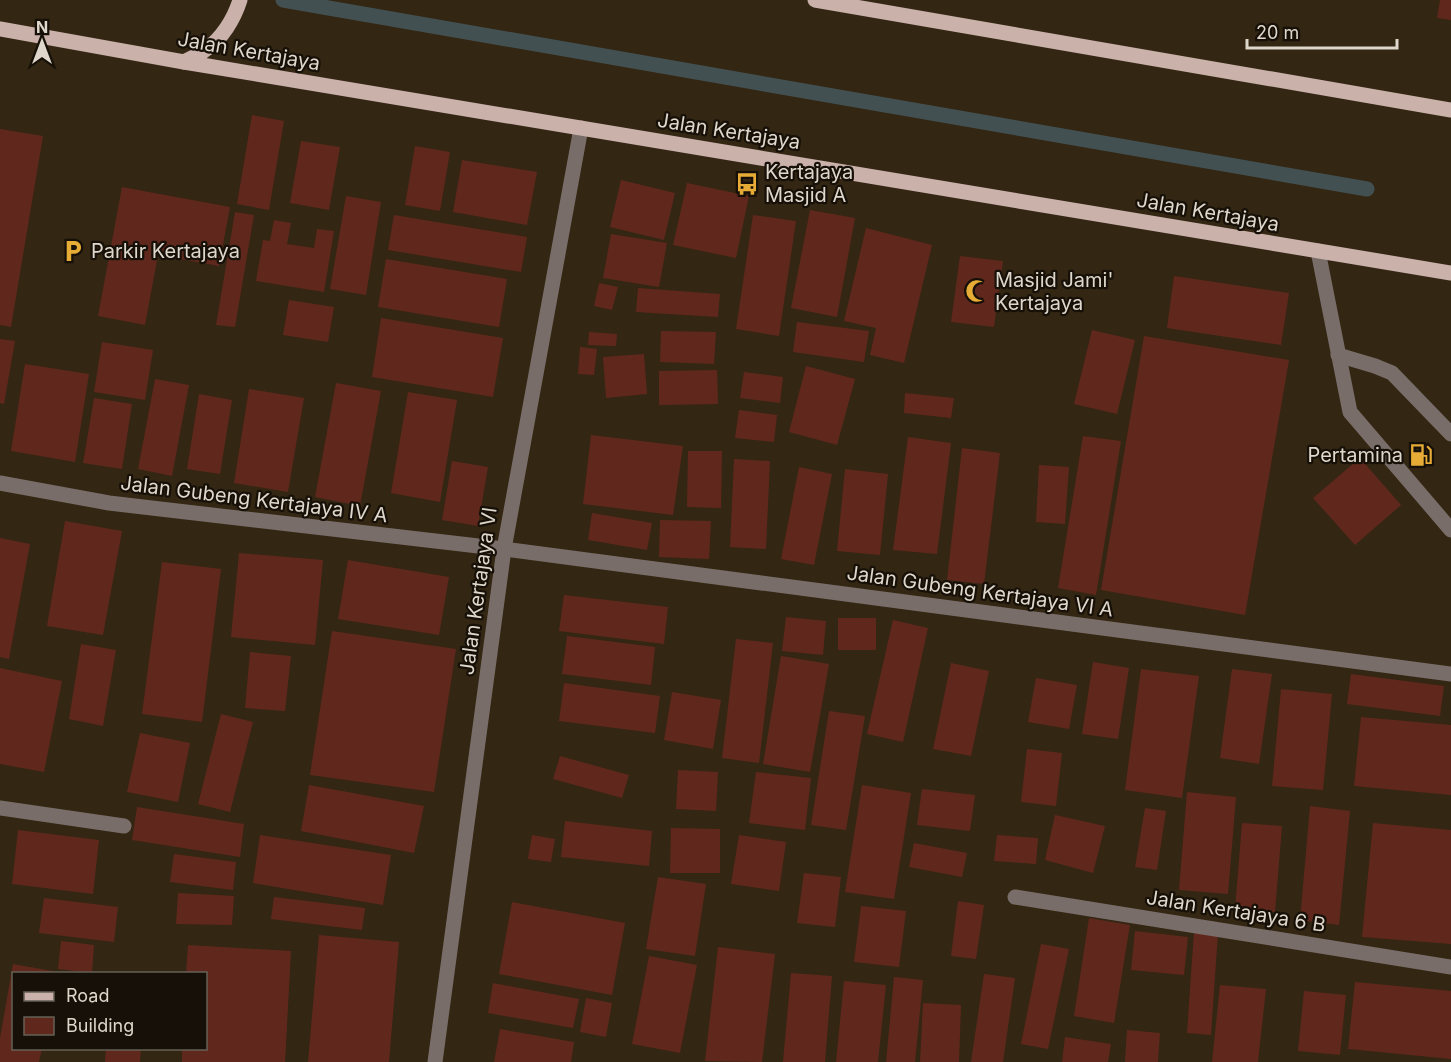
<svg xmlns="http://www.w3.org/2000/svg" width="1451" height="1062" viewBox="0 0 1451 1062" font-family="Inter,sans-serif">
<rect width="100%" height="100%" fill="#332613"/>
<g fill="none" stroke-linecap="round" stroke-linejoin="round">
<!-- stream -->
<polyline stroke="#435052" stroke-width="15" points="283,0 1367,189"/>
</g>
<!-- building -->
<g fill="#60281c">
<polygon points="1440,0 1451,0 1451,20 1437,18"/>
<polygon points="252,115 284,121 269,210 237,204"/>
<polygon points="0,129 43,136 11,327 0,325"/>
<polygon points="301,141 340,147 329,210 290,203"/>
<polygon points="415,146 450,152 440,211 405,205"/>
<polygon points="462,160 537,172 527,225 453,212"/>
<polygon points="621,180 675,193 664,240 610,227"/>
<polygon points="687,183 749,196 736,258 673,245"/>
<polygon points="122,187 230,207 219,266 158,255 145,325 98,316"/>
<polygon points="346,196 381,202 366,295 330,289"/>
<polygon points="810,210 855,218 837,317 791,308"/>
<polygon points="235,212 254,215 235,327 216,325"/>
<polygon points="394,215 527,237 521,272 388,250"/>
<polygon points="753,215 796,221 779,336 736,329"/>
<polygon points="274,220 291,223 287,244 314,248 317,229 334,231 324,292 256,281 263,240 270,241"/>
<polygon points="866,228 932,245 904,363 870,355 876,328 844,321"/>
<polygon points="611,234 667,243 659,287 603,278"/>
<polygon points="960,256 1003,261 994,327 951,322"/>
<polygon points="386,259 507,279 499,327 378,307"/>
<polygon points="1174,276 1289,293 1281,345 1167,328"/>
<polygon points="599,283 618,287 612,310 594,306"/>
<polygon points="638,288 720,294 718,317 636,312"/>
<polygon points="289,300 334,307 328,342 283,335"/>
<polygon points="381,318 503,338 493,397 372,377"/>
<polygon points="797,322 869,331 864,362 793,352"/>
<polygon points="1092,330 1135,340 1117,414 1074,404"/>
<polygon points="661,331 716,332 714,364 660,362"/>
<polygon points="589,332 617,334 616,346 588,345"/>
<polygon points="1144,336 1289,360 1245,615 1101,590"/>
<polygon points="0,339 15,341 4,404 0,403"/>
<polygon points="102,342 153,350 145,400 94,392"/>
<polygon points="580,347 597,349 594,375 578,374"/>
<polygon points="644,354 647,394 606,398 603,357"/>
<polygon points="25,364 89,374 75,462 11,451"/>
<polygon points="806,366 855,379 837,445 789,432"/>
<polygon points="717,370 718,404 659,405 659,371"/>
<polygon points="744,372 783,377 780,403 740,398"/>
<polygon points="155,379 189,385 172,476 138,469"/>
<polygon points="336,383 381,391 360,506 315,497"/>
<polygon points="249,389 304,398 288,492 234,483"/>
<polygon points="408,392 457,400 440,502 391,493"/>
<polygon points="905,393 954,398 951,418 904,413"/>
<polygon points="199,394 232,400 220,474 187,469"/>
<polygon points="94,398 132,404 122,469 83,463"/>
<polygon points="739,410 777,415 774,442 735,438"/>
<polygon points="591,435 683,446 673,515 583,504"/>
<polygon points="1083,436 1121,441 1096,595 1058,588"/>
<polygon points="908,437 951,443 937,554 893,550"/>
<polygon points="962,448 1000,453 984,584 947,580"/>
<polygon points="688,451 722,451 721,508 687,507"/>
<polygon points="1360,458 1401,505 1355,545 1313,498"/>
<polygon points="734,459 770,461 766,549 730,547"/>
<polygon points="452,461 488,467 478,526 442,520"/>
<polygon points="1039,465 1069,467 1065,524 1036,522"/>
<polygon points="799,467 832,474 814,565 781,559"/>
<polygon points="845,469 888,474 880,555 837,551"/>
<polygon points="592,513 652,523 647,550 588,540"/>
<polygon points="660,520 711,521 709,559 659,557"/>
<polygon points="65,521 122,531 103,635 47,626"/>
<polygon points="0,538 30,544 9,659 0,657"/>
<polygon points="239,553 323,560 315,645 231,637"/>
<polygon points="348,560 449,577 439,635 338,619"/>
<polygon points="162,562 221,569 202,722 142,714"/>
<polygon points="564,595 668,607 664,644 559,631"/>
<polygon points="786,617 826,621 823,655 782,651"/>
<rect x="838" y="618" width="38" height="32"/>
<polygon points="893,620 928,628 903,742 867,734"/>
<polygon points="332,631 456,649 434,792 310,775"/>
<polygon points="567,636 655,647 651,685 562,674"/>
<polygon points="736,639 773,643 759,763 722,758"/>
<polygon points="81,644 116,650 103,726 69,719"/>
<polygon points="250,652 291,656 285,711 245,708"/>
<polygon points="781,656 829,664 810,772 763,764"/>
<polygon points="1093,662 1129,668 1118,739 1082,734"/>
<polygon points="951,663 989,671 971,756 933,749"/>
<polygon points="0,668 62,681 44,772 0,764"/>
<polygon points="1141,669 1199,676 1182,798 1125,790"/>
<polygon points="1232,669 1272,674 1259,764 1220,758"/>
<polygon points="1351,674 1444,686 1440,716 1347,704"/>
<polygon points="1036,678 1077,685 1069,729 1028,722"/>
<polygon points="564,683 660,696 655,733 559,721"/>
<polygon points="1281,689 1332,694 1323,790 1272,786"/>
<polygon points="672,692 721,700 713,749 664,740"/>
<polygon points="829,711 865,716 846,830 811,825"/>
<polygon points="221,714 253,722 230,812 198,804"/>
<polygon points="1361,717 1451,725 1451,795 1354,786"/>
<polygon points="140,733 190,743 178,802 127,792"/>
<polygon points="1027,749 1062,753 1056,806 1021,802"/>
<polygon points="560,756 629,775 622,798 553,779"/>
<polygon points="678,770 718,772 716,811 676,809"/>
<polygon points="756,772 811,778 805,830 749,823"/>
<polygon points="309,785 424,806 414,853 301,831"/>
<polygon points="862,785 911,793 894,899 845,892"/>
<polygon points="922,789 975,795 970,831 917,825"/>
<polygon points="1187,792 1236,797 1228,894 1179,890"/>
<polygon points="1310,806 1350,811 1339,925 1300,920"/>
<polygon points="137,807 244,824 240,857 132,840"/>
<polygon points="1145,808 1166,811 1157,870 1135,867"/>
<polygon points="1055,815 1105,826 1093,873 1045,860"/>
<polygon points="565,821 652,831 649,866 561,857"/>
<polygon points="1242,823 1282,826 1275,912 1235,909"/>
<polygon points="1373,823 1451,830 1451,944 1362,937"/>
<polygon points="671,828 720,829 720,873 670,873"/>
<polygon points="18,830 99,840 93,894 12,884"/>
<polygon points="260,835 391,855 383,905 253,883"/>
<polygon points="532,835 555,839 551,862 528,859"/>
<polygon points="739,835 786,842 779,891 731,884"/>
<polygon points="997,835 1038,838 1036,864 994,861"/>
<polygon points="914,843 967,853 962,877 909,867"/>
<polygon points="174,854 236,862 233,890 170,882"/>
<polygon points="804,873 841,877 835,927 797,923"/>
<polygon points="658,877 706,884 695,956 646,949"/>
<polygon points="178,893 234,896 232,925 176,924"/>
<polygon points="274,897 365,908 362,930 271,919"/>
<polygon points="44,898 118,907 114,942 39,933"/>
<polygon points="958,901 984,905 976,959 951,956"/>
<polygon points="512,902 625,923 612,995 499,974"/>
<polygon points="861,906 906,911 899,967 854,962"/>
<polygon points="1089,918 1130,925 1114,1023 1074,1016"/>
<polygon points="1135,931 1188,937 1184,975 1131,970"/>
<polygon points="1194,931 1218,933 1211,1035 1187,1033"/>
<polygon points="319,935 399,942 389,1062 308,1062"/>
<polygon points="61,941 94,945 92,973 58,969"/>
<polygon points="1041,944 1069,949 1048,1049 1021,1044"/>
<polygon points="188,945 291,951 285,1062 182,1062 182,1048 206,1048 206,974 186,974"/>
<polygon points="718,947 775,954 762,1062 705,1061"/>
<polygon points="649,956 697,965 680,1053 632,1044"/>
<polygon points="13,964 58,972 58,974 14,974 14,1048 42,1048 39,1062 0,1062 0,1038"/>
<polygon points="791,973 832,976 825,1062 783,1062"/>
<polygon points="984,974 1015,978 1003,1062 971,1062"/>
<polygon points="894,977 923,980 915,1062 886,1062"/>
<polygon points="844,981 886,985 878,1062 836,1062"/>
<polygon points="1355,982 1451,991 1451,1059 1348,1049"/>
<polygon points="493,983 579,999 573,1028 488,1013"/>
<polygon points="1220,985 1266,989 1258,1062 1212,1062"/>
<polygon points="1304,991 1346,995 1340,1055 1298,1051"/>
<polygon points="586,998 612,1003 606,1037 580,1032"/>
<polygon points="923,1003 961,1005 959,1062 920,1062"/>
<polygon points="500,1029 574,1042 571,1062 494,1062"/>
<polygon points="1127,1030 1160,1033 1158,1062 1125,1062"/>
<polygon points="1065,1037 1111,1044 1108,1062 1062,1062"/>
<polygon points="106,1048 141,1048 140,1062 105,1062"/>
</g>
<g fill="none" stroke-linecap="round" stroke-linejoin="round">
<!-- minor -->
<g stroke="#796d69" stroke-width="15">
<polyline points="1318,251 1350,412 1451,530"/>
<polyline points="1338,355 1375,366 1392,373 1451,434"/>
<polyline points="0,483 109,503 504,549 1451,674"/>
<polyline points="0,808 124,826"/>
<polyline points="1015,897 1451,967"/>
<polyline points="435,1062 504,549 581,128"/>
</g>
<!-- major -->
<g stroke="#cab1aa" stroke-width="15">
<polyline points="815,0 1451,110"/>
<polyline points="0,29 184,62 1451,273"/>
<path d="M184,62C191,58 199,55 205,50C222,39 234,19 240,0"/>
</g>
</g>
<!-- icons -->
<defs>
<g id="bus-bare" transform="scale(1.8)"><path d="M-5-6H5V4H4V6H2V4H-2V6H-4V4H-5ZM-3.5-4V0h7V-4ZM-3.5 1.2v1.5H-2V1.2ZM2 1.2v1.5H3.5V1.2Z" fill="#e7ac36" stroke="#161008" stroke-width="2.5" paint-order="stroke"/></g>
<g id="parking-bare" transform="scale(1.8)"><path d="M-3.5-5.5H1a3.5 3.5 0 0 1 0 7H-1V5.5H-3.5ZM-1-3.4V-.6H.8a1.4 1.4 0 0 0 0-2.8Z" fill="#e7ac36" stroke="#161008" stroke-width="2.5" paint-order="stroke"/></g>
<g id="mosque-bare" transform="scale(1.8)"><path d="M3.5-4.9A6 6 0 1 0 3.5 4.9A5 5 0 1 1 3.5-4.9Z" fill="#e7ac36" stroke="#161008" stroke-width="2.5" paint-order="stroke"/></g>
<g id="fuel-bare" transform="scale(1.8)"><path d="M-5.5-6h7V0h2V4h1.3V-2.5L3-4.5l.8-.8L6-3V5H2.5V1h-1V6h-7ZM-4.2-4.7v3.2H.2V-4.7Z" fill="#e7ac36" stroke="#161008" stroke-width="2.5" paint-order="stroke"/></g>
</defs>
<g fill-rule="evenodd">
<use href="#bus-bare" x="747" y="184"/>
<use href="#parking-bare" x="73" y="251"/>
<use href="#mosque-bare" x="977" y="291"/>
<use href="#fuel-bare" x="1421" y="455"/>
</g>
<g text-anchor="middle" dominant-baseline="central" stroke-width="4.5" stroke-linejoin="round" paint-order="stroke">
<!-- street labels -->
<g font-size="20" fill="#dfd7cb" stroke="#161008">
<text transform="translate(249 51) rotate(10)">Jalan Kertajaya</text>
<text transform="translate(729 131) rotate(9)">Jalan Kertajaya</text>
<text transform="translate(1208 212) rotate(10)">Jalan Kertajaya</text>
<text transform="translate(254 499) rotate(7)">Jalan Gubeng Kertajaya IV A</text>
<text transform="translate(478 591) rotate(-82)">Jalan Kertajaya VI</text>
<text transform="translate(980 591) rotate(8)">Jalan Gubeng Kertajaya VI A</text>
<text transform="translate(1236 911) rotate(9)">Jalan Kertajaya 6 B</text>
</g>
<!-- poi labels -->
<g font-size="20" fill="#dfd7cb" stroke="#161008" text-anchor="start">
<text x="765" y="172">Kertajaya<tspan x="765" dy="23">Masjid A</tspan></text>
<text x="91" y="251">Parkir Kertajaya</text>
<text x="995" y="280">Masjid Jami'<tspan x="995" dy="23">Kertajaya</tspan></text>
<text x="1403" y="455" text-anchor="end">Pertamina</text>
</g>
</g>
<!-- legend -->
<rect x="12" y="972" width="195" height="78" fill="#161008" stroke="#666056" stroke-width="1.5"/>
<rect x="24" y="992" width="30" height="9" fill="#cab1aa" stroke="#666056" stroke-width="1.5"/>
<text x="66" y="1002" font-size="18" fill="#dfd7cb">Road</text>
<rect x="24" y="1017" width="30" height="18" fill="#60281c" stroke="#666056" stroke-width="1.5"/>
<text x="66" y="1032" font-size="18" fill="#dfd7cb">Building</text>
<!-- north arrow -->
<g transform="translate(42 42)" stroke="#161008" stroke-width="4.5" paint-order="stroke">
<path d="M0-4.5L10 22L0 15L-10 22Z" fill="#dfd7cb"/>
<text y="-9" font-size="16" font-weight="bold" text-anchor="middle" fill="#dfd7cb">N</text>
</g>
<!-- scale -->
<path d="M1247 39v9h150v-9" fill="none" stroke="#dfd7cb" stroke-width="3"/>
<text x="1256" y="39" font-size="18" fill="#dfd7cb" stroke="#161008" stroke-width="4.5" paint-order="stroke">20 m</text>
</svg>
